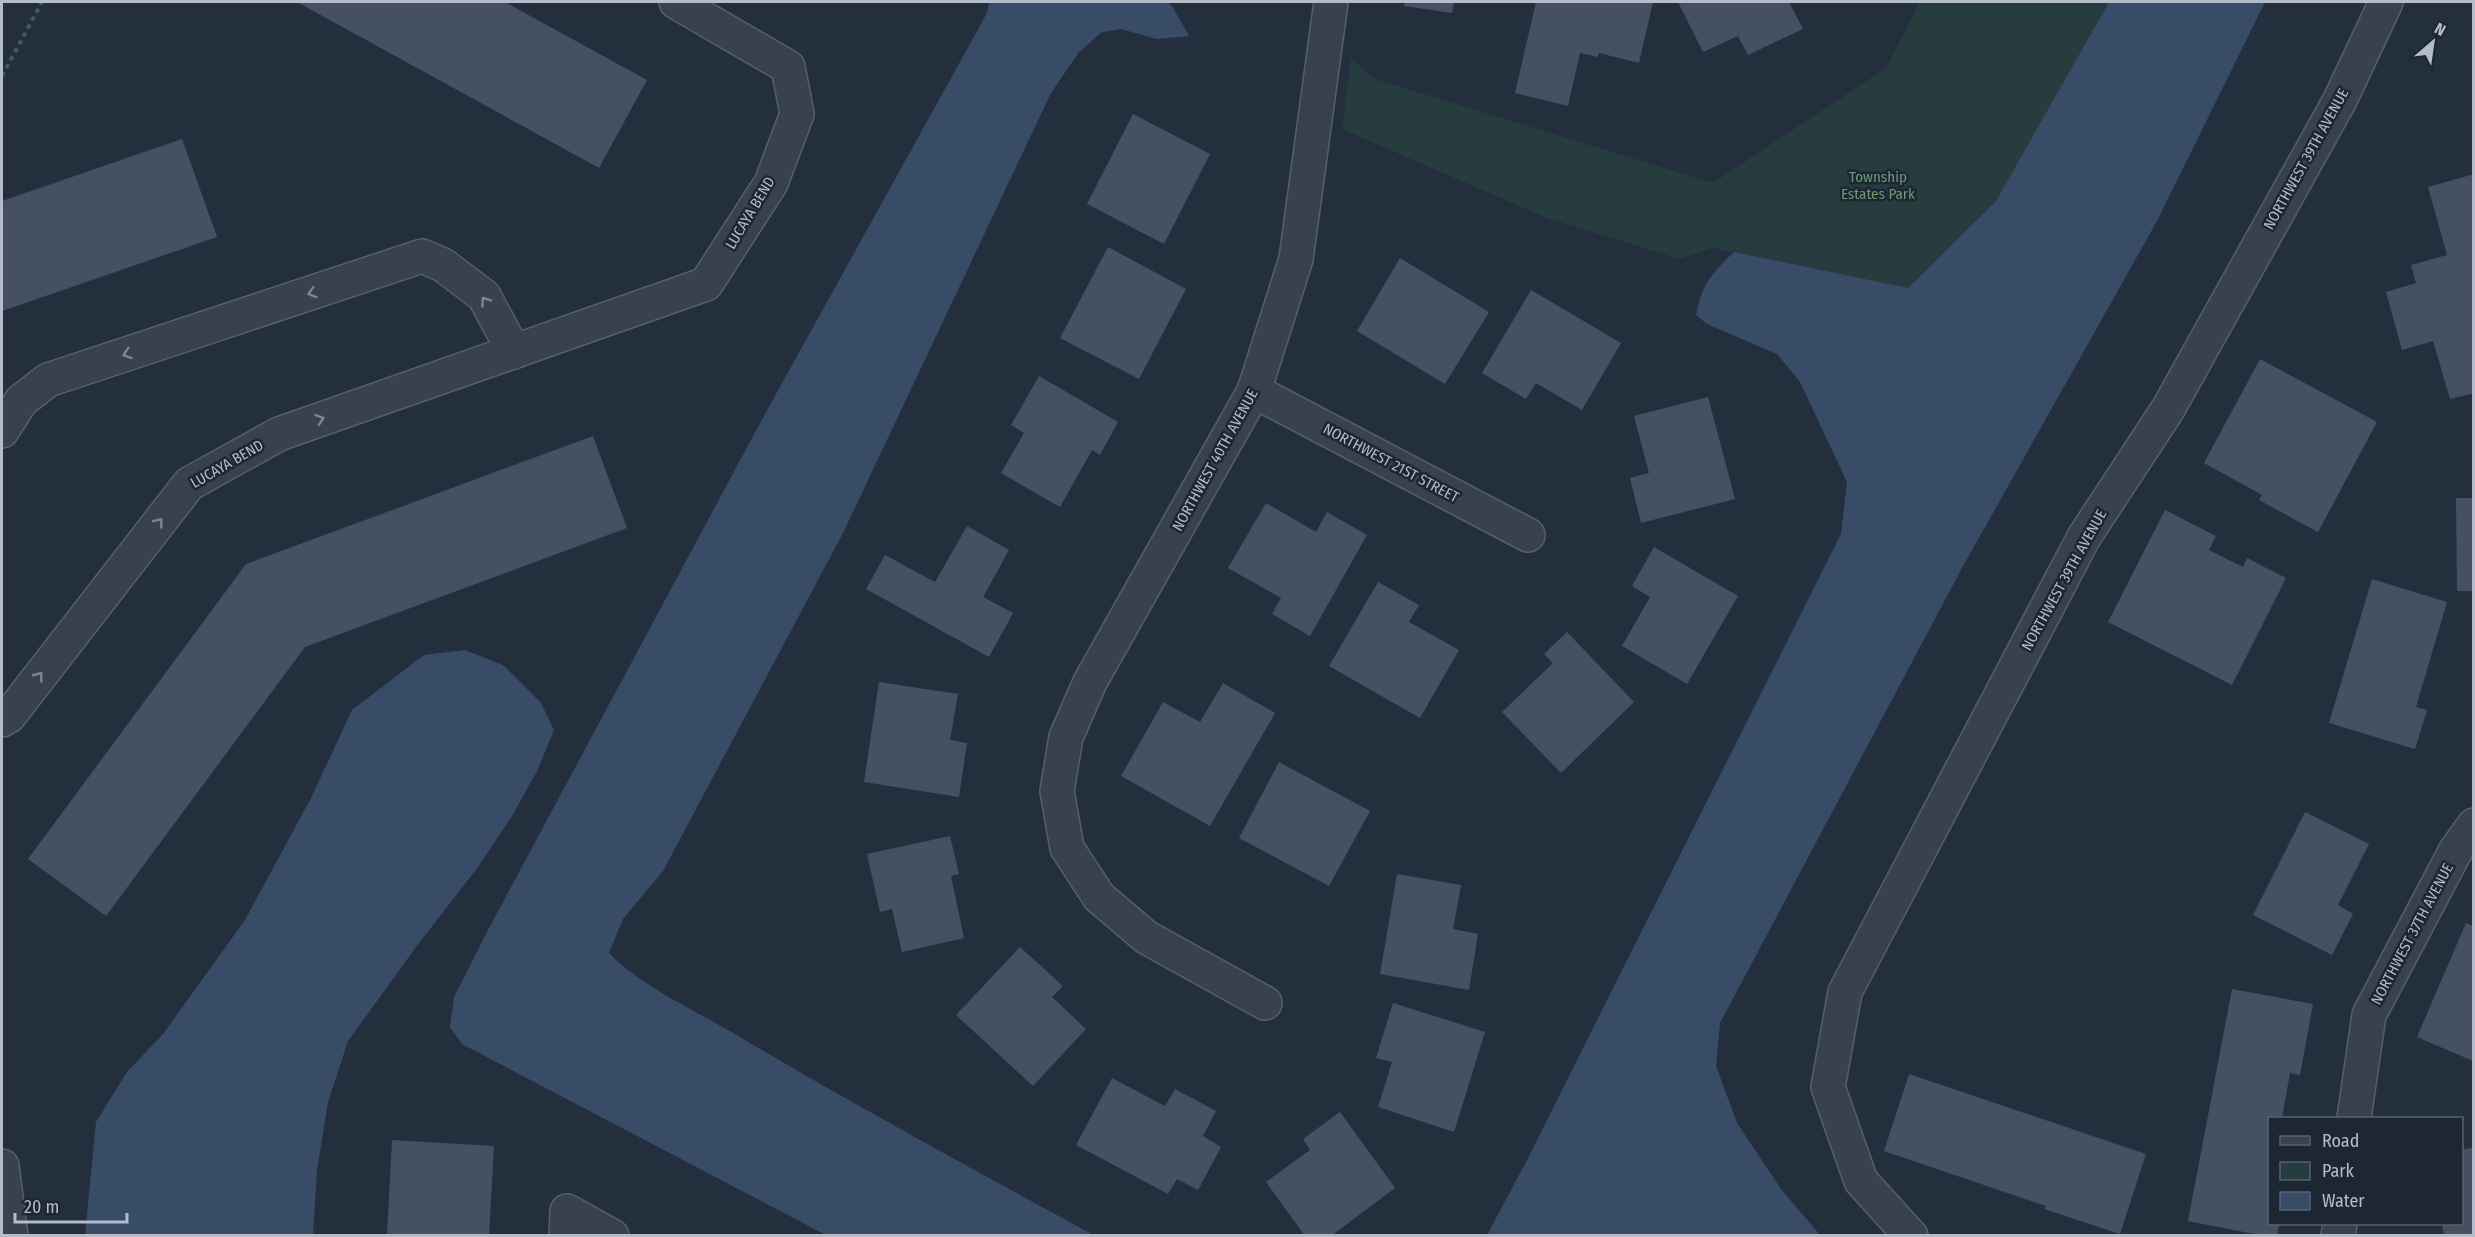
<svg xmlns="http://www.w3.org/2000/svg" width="2475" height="1237" viewBox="0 0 2475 1237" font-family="'Fira Sans Condensed',sans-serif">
<rect width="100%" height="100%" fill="#242f3e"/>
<!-- green -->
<polygon fill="#263c3f" points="1920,2 2109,2 1996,201 1908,288 1713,248 1680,259 1547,218 1342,129 1351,59 1375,79 1713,183 1886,68"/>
<!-- water -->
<g fill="#394c67">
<path d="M989,2H1167L1172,6L1189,36L1157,39L1121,29L1102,32L1079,52L1051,93L843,533L663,871L623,919L609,953C639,985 696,1011 735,1034C852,1104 973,1169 1093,1235H826L462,1044L450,1027L454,997L488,930L759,425L987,13Z"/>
<path d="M2109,2H2265L2157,221L1962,568L1720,1023L1716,1066L1737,1123L1781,1189L1820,1235H1487L1527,1160L1841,534L1847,482L1800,382L1777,354L1707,324L1696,315C1702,284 1712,273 1734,252L1908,288L1996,201Z"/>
<polygon points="465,650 503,665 541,703 554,730 537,771 512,816 478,867 416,947 348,1041 328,1102 317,1170 313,1235 85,1235 96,1122 127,1072 163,1034 245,920 311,798 352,710 424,655"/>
</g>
<!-- building -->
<g fill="#455162">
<polygon points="297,2 505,2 647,80 599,168"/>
<polygon points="1405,2 1454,2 1452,13 1404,6"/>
<polygon points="1536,2 1653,2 1639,63 1599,53 1598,57 1580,53 1568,106 1515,93"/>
<polygon points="1678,2 1789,2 1803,29 1748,55 1738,36 1703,52"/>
<polygon points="1133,114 1210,154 1164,244 1087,204"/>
<polygon points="182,139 217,237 2,311 2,201"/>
<polygon points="2474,174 2474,393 2450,399 2433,341 2402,350 2386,292 2416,283 2411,265 2447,255 2428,187"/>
<polygon points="1108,247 1186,289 1139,379 1060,338"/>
<polygon points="1400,258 1489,312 1445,384 1357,331"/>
<polygon points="1531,290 1621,343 1582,410 1536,383 1526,399 1482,373"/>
<polygon points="2260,359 2377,422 2318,532 2259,500 2262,495 2204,463"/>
<polygon points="1039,376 1118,422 1100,455 1092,450 1060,507 1001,473 1024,433 1011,425"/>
<polygon points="1708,397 1735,499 1641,523 1630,478 1649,473 1634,416"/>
<polygon points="593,436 627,528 305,647 106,916 28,859 246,564"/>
<polygon points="2456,498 2474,498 2474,591 2457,591"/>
<polygon points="1266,503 1316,532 1327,512 1367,535 1310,636 1272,614 1281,598 1228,568"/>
<polygon points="2165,510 2216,536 2209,550 2243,567 2247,558 2286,578 2232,685 2108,622"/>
<polygon points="967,526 1009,550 983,597 1013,613 989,657 866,589 885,555 935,582"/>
<polygon points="1654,547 1738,596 1687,684 1622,646 1650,597 1632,586"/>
<polygon points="2372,579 2447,602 2416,707 2427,710 2415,749 2329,723"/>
<polygon points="1378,582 1419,605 1409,622 1459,650 1420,718 1329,666"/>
<polygon points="1567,632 1634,702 1561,773 1502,712 1553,663 1544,654"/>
<polygon points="879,682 958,694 950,740 967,743 959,797 864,782"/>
<polygon points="1223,683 1275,713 1210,826 1121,776 1163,702 1200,722"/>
<polygon points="1279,762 1370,811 1329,886 1239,838"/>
<polygon points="2305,812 2369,844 2338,905 2353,914 2332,955 2253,915"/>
<polygon points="950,836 959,874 951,876 964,938 902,952 892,909 880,912 867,854"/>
<polygon points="1397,874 1461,885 1453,929 1478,934 1469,990 1380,974"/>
<polygon points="2466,923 2474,926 2473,1061 2417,1037"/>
<polygon points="1020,947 1063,986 1052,997 1086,1029 1033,1086 956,1015"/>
<polygon points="2232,989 2313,1004 2300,1075 2290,1073 2282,1118 2270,1118 2270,1224 2279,1224 2277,1236 2264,1236 2188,1221"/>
<polygon points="1393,1003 1485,1032 1454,1132 1378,1107 1392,1062 1376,1058"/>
<polygon points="1909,1074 2146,1154 2120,1234 2044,1209 2046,1206 1884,1151"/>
<polygon points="1112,1078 1165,1106 1175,1089 1216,1111 1203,1136 1221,1147 1198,1190 1177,1179 1168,1194 1076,1145"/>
<polygon points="1340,1112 1395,1188 1331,1236 1305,1236 1266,1182 1310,1150 1303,1139"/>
<polygon points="392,1140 494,1146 489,1236 387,1236"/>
<polygon points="2474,1147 2474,1236 2444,1236 2442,1224 2462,1224 2462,1150"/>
</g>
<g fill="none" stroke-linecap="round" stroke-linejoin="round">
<!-- minor casing -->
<g stroke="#565f6c" stroke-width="36">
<g id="minor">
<polyline points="1254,391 1528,535"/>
<polyline points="2,431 21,401 48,380 422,256 443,265 484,296 514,352"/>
<polyline points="2,720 9,716 189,484 279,434 706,284 771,183 797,114 788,67 676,2"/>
<polyline points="1265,1003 1146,937 1099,897 1067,848 1057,791 1066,737 1090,682 1254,391 1296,259 1331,2"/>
<polyline points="2354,1118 2369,1015 2456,850 2474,825"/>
<polyline points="2,1166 11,1236"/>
<polyline points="566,1236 567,1211 612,1236"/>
<polyline points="1911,1236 1861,1181 1828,1087 1845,992 2084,537 2168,409 2340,100 2386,2"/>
<polyline points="2338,1236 2340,1224"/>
</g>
</g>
<!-- path -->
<polyline stroke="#44595c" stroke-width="4" stroke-dasharray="4.5 4.5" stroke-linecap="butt" points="2,76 42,2"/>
<!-- minor -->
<use href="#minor" stroke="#38414e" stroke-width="33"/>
</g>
<!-- one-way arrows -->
<defs><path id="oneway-chevron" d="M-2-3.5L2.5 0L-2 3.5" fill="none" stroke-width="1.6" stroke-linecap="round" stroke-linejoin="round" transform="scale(1.5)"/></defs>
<g stroke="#7c8592">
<use href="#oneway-chevron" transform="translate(312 293) rotate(162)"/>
<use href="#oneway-chevron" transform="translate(485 301) rotate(-125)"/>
<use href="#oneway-chevron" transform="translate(127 354) rotate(162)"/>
<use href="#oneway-chevron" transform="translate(320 419) rotate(-19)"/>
<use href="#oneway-chevron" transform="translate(159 522) rotate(-52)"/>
<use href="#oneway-chevron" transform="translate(39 676) rotate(-53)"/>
</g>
<g text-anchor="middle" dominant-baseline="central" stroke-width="5" stroke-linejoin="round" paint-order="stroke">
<!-- street labels -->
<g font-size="15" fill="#b4bcc9" stroke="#1d2633">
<text transform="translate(2306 159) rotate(-61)">NORTHWEST 39TH AVENUE</text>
<text transform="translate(750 213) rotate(-59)">LUCAYA BEND</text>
<text transform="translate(1215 460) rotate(-61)">NORTHWEST 40TH AVENUE</text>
<text transform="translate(1391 463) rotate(28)">NORTHWEST 21ST STREET</text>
<text transform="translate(227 464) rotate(-30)">LUCAYA BEND</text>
<text transform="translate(2064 580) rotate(-61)">NORTHWEST 39TH AVENUE</text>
<text transform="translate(2412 934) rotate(-62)">NORTHWEST 37TH AVENUE</text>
</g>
<!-- park labels -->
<g font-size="15" fill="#6b9a76" stroke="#1d2633">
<text x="1878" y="177">Township<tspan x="1878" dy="17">Estates Park</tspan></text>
</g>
</g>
<!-- border -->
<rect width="2475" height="1237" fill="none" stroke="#b4bcc9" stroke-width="6"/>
<!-- legend -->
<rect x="2268" y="1117" width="195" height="108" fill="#1d2633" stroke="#59626f" stroke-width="1.5"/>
<rect x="2280" y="1136" width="30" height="9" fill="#38414e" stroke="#59626f" stroke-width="1.5"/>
<text x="2322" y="1147" font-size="18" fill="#b4bcc9">Road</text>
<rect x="2280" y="1162" width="30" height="18" fill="#263c3f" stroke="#59626f" stroke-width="1.5"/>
<text x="2322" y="1177" font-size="18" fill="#b4bcc9">Park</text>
<rect x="2280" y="1192" width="30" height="18" fill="#394c67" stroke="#59626f" stroke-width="1.5"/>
<text x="2322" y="1207" font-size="18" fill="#b4bcc9">Water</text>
<!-- north arrow -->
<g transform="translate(2433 42) rotate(29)" stroke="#1d2633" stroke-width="4.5" paint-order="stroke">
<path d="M0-4.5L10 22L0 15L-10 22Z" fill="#b4bcc9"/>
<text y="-9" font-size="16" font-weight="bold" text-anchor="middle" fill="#b4bcc9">N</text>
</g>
<!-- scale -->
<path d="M15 1213v9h112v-9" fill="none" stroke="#b4bcc9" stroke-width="3"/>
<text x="24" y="1213" font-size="18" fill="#b4bcc9" stroke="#1d2633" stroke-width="4.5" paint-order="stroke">20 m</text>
</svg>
